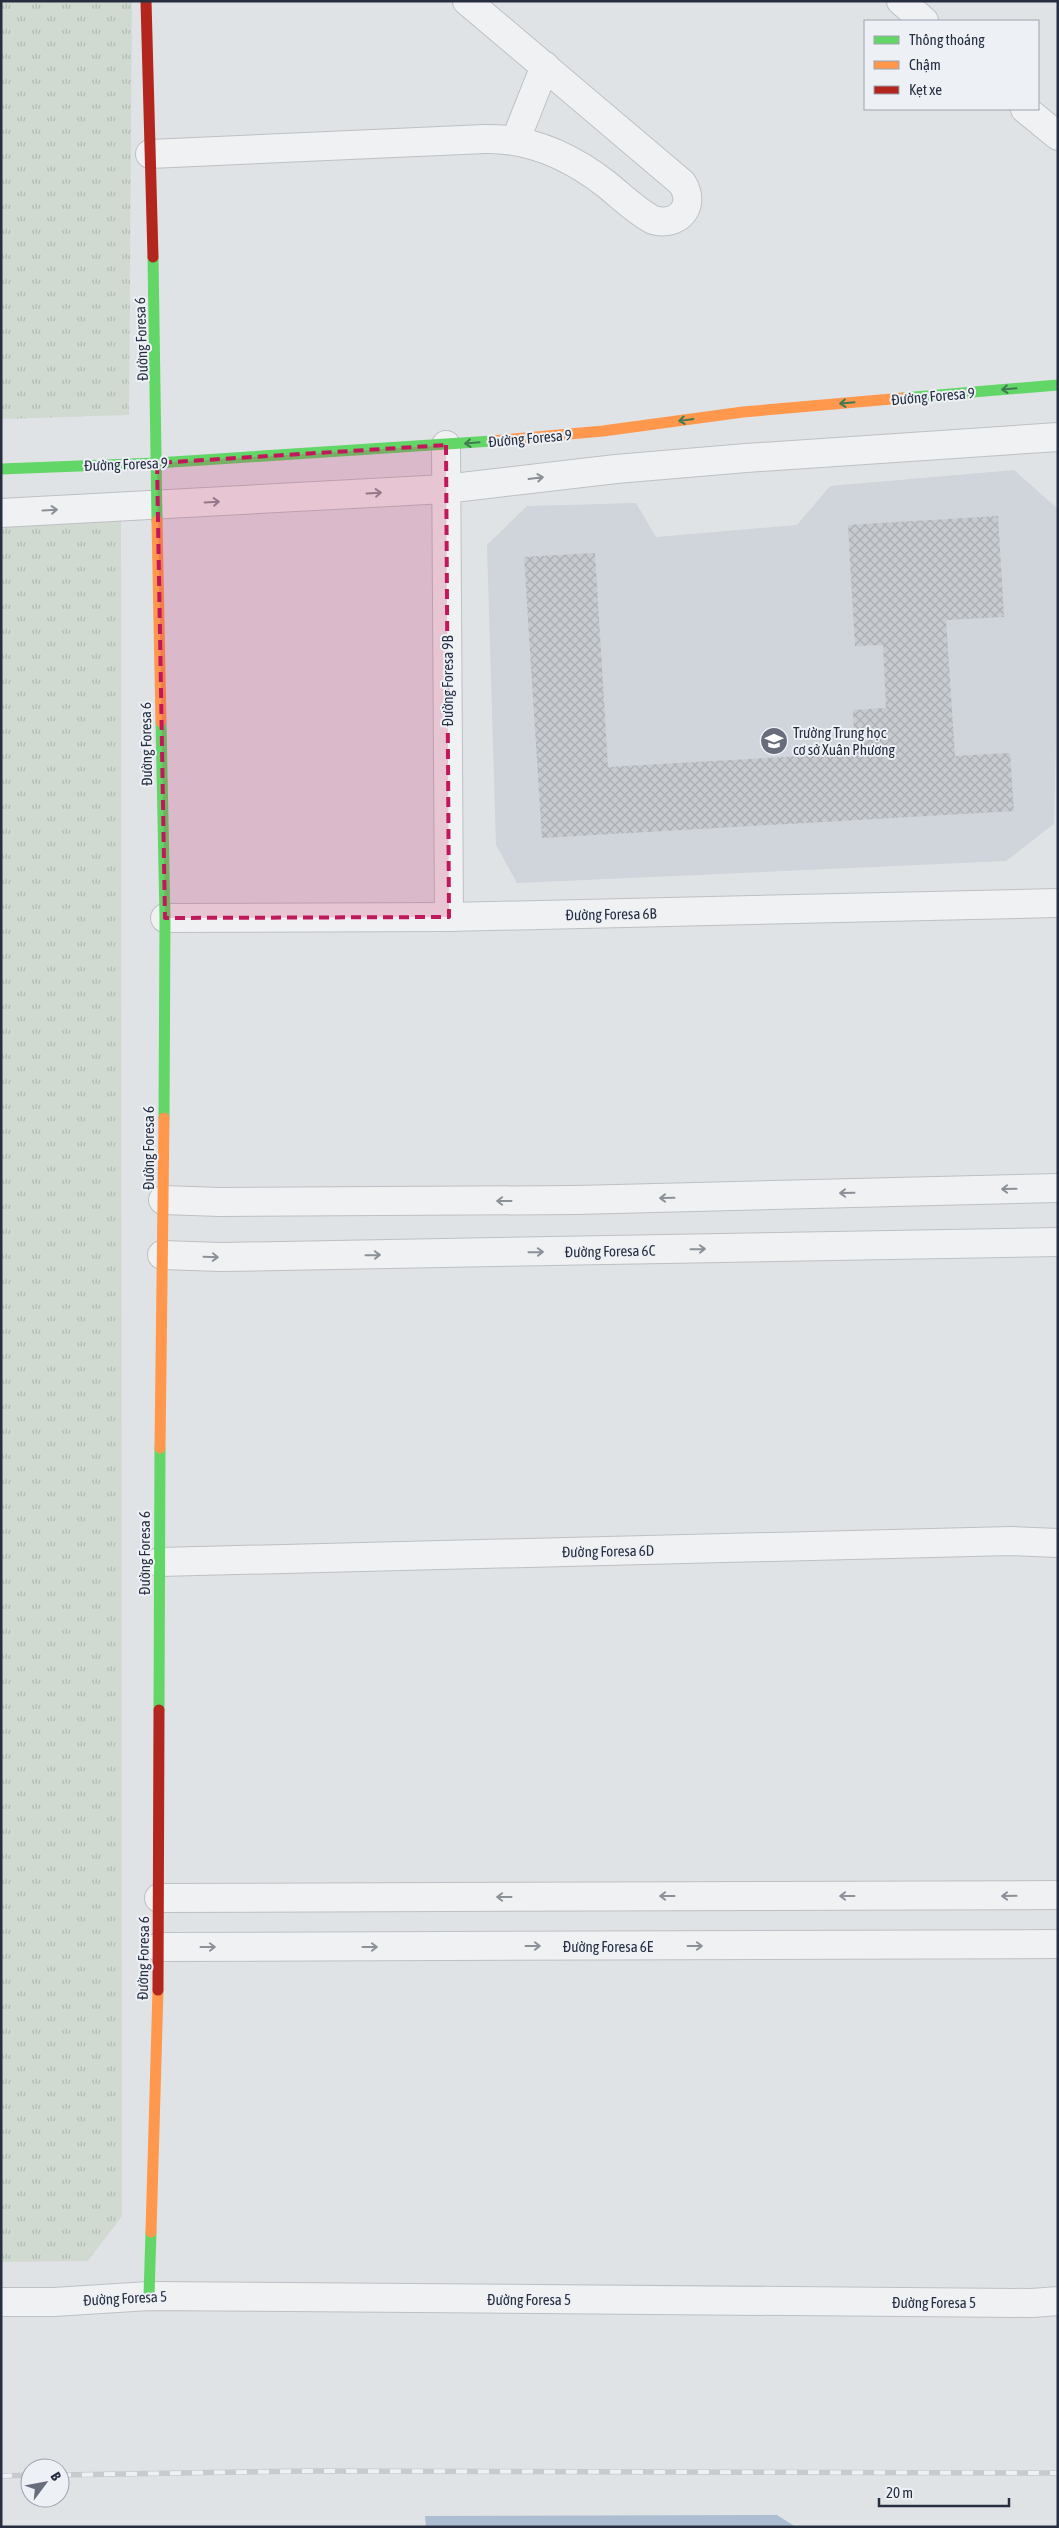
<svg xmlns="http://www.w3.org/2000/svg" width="1059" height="2528" viewBox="0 0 1059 2528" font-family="'Asap Condensed',sans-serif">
<defs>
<pattern id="grass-tufts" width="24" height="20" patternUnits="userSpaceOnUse" patternTransform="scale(1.25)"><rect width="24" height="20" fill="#d0dad1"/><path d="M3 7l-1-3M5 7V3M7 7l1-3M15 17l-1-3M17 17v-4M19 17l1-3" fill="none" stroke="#b2bbb4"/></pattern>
<pattern id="building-cross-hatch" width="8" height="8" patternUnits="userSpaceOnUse" patternTransform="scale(1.25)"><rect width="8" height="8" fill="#c7cace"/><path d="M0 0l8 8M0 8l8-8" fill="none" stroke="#abaeb2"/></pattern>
</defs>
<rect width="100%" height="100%" fill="#e0e3e6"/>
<!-- built -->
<polygon fill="#d0d4db" points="1014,470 1058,509 1058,658 1054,824 1006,861 517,883 496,845 487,545 527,506 636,503 656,537 797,525 830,486"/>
<!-- grass -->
<g fill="url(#grass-tufts)">
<polygon points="1,1 132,1 129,415 1,419"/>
<polygon points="121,505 122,2216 88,2261 1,2262 1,513"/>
</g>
<!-- water -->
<polygon fill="#adbdd2" points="777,2515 796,2527 426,2527 425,2516"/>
<!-- building -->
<polygon fill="url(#building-cross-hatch)" points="998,516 1004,617 946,620 955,756 1010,753 1014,811 542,838 524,557 595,553 608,767 855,753 853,710 886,708 883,645 855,646 848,525"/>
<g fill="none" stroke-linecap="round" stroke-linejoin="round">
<!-- street casing -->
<g stroke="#bdc0c4" stroke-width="30">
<g id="street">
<polyline points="901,1 924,21"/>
<polyline points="1025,109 1058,136"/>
<polyline points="516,139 545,66"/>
<path d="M150,154L485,139C530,138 571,157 606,184C621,196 636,211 653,220C678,227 697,206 682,183L467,1"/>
<polyline points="446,445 449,917"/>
<polyline points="1,513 445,489 616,469 746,458 1058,437"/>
<polyline points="165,918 449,917 1058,903"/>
<polyline points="163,1200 220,1202 576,1200 1058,1188"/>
<polyline points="162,1255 221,1257 1058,1242"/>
<polyline points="159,1562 1011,1541 1058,1543"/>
<polyline points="159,1898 1058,1895"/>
<polyline points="159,1947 1058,1944"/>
<polyline points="1,2302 54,2302 149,2296 1032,2303 1058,2301"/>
</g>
</g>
<!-- street -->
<use href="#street" stroke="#f0f1f2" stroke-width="28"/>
<!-- fast -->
<g stroke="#63d668" stroke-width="11">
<polyline points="153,257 157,521"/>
<polyline points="903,398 1058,385"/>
<polyline points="1,469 157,463 492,441"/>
<polyline points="161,722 165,918 164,1118"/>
<polyline points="159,1710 160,1448"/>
<polyline points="149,2296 151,2232"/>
</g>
<!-- slow -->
<g stroke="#ff974d" stroke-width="11">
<polyline points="492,441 603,431 743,412 903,398"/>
<polyline points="157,521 161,722"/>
<polyline points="160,1448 164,1118"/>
<polyline points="151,2232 158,1990"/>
</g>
<!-- jam -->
<g stroke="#b3261e" stroke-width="11">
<polyline points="146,1 153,257"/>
<polyline points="158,1990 159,1710"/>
</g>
<!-- rail casing -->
<g stroke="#c9cacd" stroke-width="5.5">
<g id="rail">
<polyline points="60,2475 308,2471 1058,2473"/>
<polyline points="1,2476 30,2475"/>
</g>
</g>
<!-- rail -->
<use href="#rail" stroke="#edf1f6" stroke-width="4" stroke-dasharray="11" stroke-linecap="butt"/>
</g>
<!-- one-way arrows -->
<defs><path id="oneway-shaft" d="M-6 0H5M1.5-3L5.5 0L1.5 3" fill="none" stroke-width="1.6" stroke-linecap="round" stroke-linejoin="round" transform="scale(1.25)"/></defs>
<g stroke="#417a52">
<use href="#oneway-shaft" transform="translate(1009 389) rotate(175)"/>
<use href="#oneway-shaft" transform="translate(847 403) rotate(175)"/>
<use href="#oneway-shaft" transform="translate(686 420) rotate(172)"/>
<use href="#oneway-shaft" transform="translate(472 443) rotate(175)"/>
</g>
<g stroke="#8b9099">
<use href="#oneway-shaft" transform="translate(536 478) rotate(-7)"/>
<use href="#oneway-shaft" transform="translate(374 493) rotate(-3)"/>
<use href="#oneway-shaft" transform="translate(212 502) rotate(-3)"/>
<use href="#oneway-shaft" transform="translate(50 510) rotate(-3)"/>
<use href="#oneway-shaft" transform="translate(1009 1189) rotate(179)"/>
<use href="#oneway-shaft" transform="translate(847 1193) rotate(179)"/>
<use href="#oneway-shaft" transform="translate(667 1198) rotate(179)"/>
<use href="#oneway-shaft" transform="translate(504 1201) rotate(180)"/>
<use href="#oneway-shaft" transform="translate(698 1249) rotate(-1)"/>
<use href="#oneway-shaft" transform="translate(536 1252) rotate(-1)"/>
<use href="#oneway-shaft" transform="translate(373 1255) rotate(-1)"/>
<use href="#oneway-shaft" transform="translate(211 1257) rotate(2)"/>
<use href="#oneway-shaft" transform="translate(667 1896) rotate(180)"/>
<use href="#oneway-shaft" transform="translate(847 1896) rotate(180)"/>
<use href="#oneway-shaft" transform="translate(1009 1896) rotate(179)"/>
<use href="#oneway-shaft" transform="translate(504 1897) rotate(180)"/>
<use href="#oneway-shaft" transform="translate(533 1946)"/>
<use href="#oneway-shaft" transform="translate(695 1946)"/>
<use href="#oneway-shaft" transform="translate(208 1947)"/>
<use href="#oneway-shaft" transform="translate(370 1947)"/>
</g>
<!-- marked area -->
<path fill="#c2185b" fill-opacity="0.2" stroke="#c2185b" stroke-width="4" stroke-dasharray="10 6" stroke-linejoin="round" d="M446,445L449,917L165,918L157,463Z"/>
<!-- icons -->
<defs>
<g id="school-disc" transform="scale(1.4375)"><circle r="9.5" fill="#676d7a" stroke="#edf1f6"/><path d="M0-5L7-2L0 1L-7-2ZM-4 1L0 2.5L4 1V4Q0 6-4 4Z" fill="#fff"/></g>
</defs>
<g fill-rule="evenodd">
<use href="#school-disc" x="774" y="741"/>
</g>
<g text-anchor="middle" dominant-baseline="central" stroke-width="4" stroke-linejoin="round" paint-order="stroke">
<!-- street labels -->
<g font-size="15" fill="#262e40" stroke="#edf1f6">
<text transform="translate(141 339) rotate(-92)">Đường Foresa 6</text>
<text transform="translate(933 396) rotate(-5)">Đường Foresa 9</text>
<text transform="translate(530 438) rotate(-5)">Đường Foresa 9</text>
<text transform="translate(126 464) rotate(-2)">Đường Foresa 9</text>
<text transform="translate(447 681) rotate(-90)">Đường Foresa 9B</text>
<text transform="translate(146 744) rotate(-91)">Đường Foresa 6</text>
<text transform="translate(611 914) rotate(-1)">Đường Foresa 6B</text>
<text transform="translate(148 1148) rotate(-90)">Đường Foresa 6</text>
<text transform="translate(610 1251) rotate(-1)">Đường Foresa 6C</text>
<text transform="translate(608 1551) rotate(-1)">Đường Foresa 6D</text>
<text transform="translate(144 1553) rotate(-90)">Đường Foresa 6</text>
<text x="608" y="1946">Đường Foresa 6E</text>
<text transform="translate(143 1958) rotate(-89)">Đường Foresa 6</text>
<text transform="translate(125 2298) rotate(-3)">Đường Foresa 5</text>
<text x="529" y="2299">Đường Foresa 5</text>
<text x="934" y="2302">Đường Foresa 5</text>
</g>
<!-- poi labels -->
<g font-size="15" fill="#262e40" stroke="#edf1f6" text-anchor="start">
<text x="793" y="732">Trường Trung học<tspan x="793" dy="17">cơ sở Xuân Phương</tspan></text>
</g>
</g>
<!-- border -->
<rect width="1059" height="2528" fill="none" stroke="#262e40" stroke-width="5"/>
<!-- legend -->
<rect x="864" y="20" width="175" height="90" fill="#edf1f6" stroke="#9da3ad"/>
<rect x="874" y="36" width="25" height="8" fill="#63d668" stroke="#9da3ad"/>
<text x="909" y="45" font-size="15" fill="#262e40">Thông thoáng</text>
<rect x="874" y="61" width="25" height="8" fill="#ff974d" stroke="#9da3ad"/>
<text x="909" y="70" font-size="15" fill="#262e40">Chậm</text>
<rect x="874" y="86" width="25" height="8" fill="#b3261e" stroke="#9da3ad"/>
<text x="909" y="95" font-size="15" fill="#262e40">Kẹt xe</text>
<!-- north arrow -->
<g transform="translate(45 2483) rotate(58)"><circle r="24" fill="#edf1f6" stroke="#9da3ad"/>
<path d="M0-4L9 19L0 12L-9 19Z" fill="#676d7a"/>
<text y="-8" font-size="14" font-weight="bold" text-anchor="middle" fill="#262e40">B</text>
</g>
<!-- scale -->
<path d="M879 2498v8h130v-8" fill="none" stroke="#262e40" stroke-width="2.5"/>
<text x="886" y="2498" font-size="15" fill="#262e40" stroke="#edf1f6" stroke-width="4" paint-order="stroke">20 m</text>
</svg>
